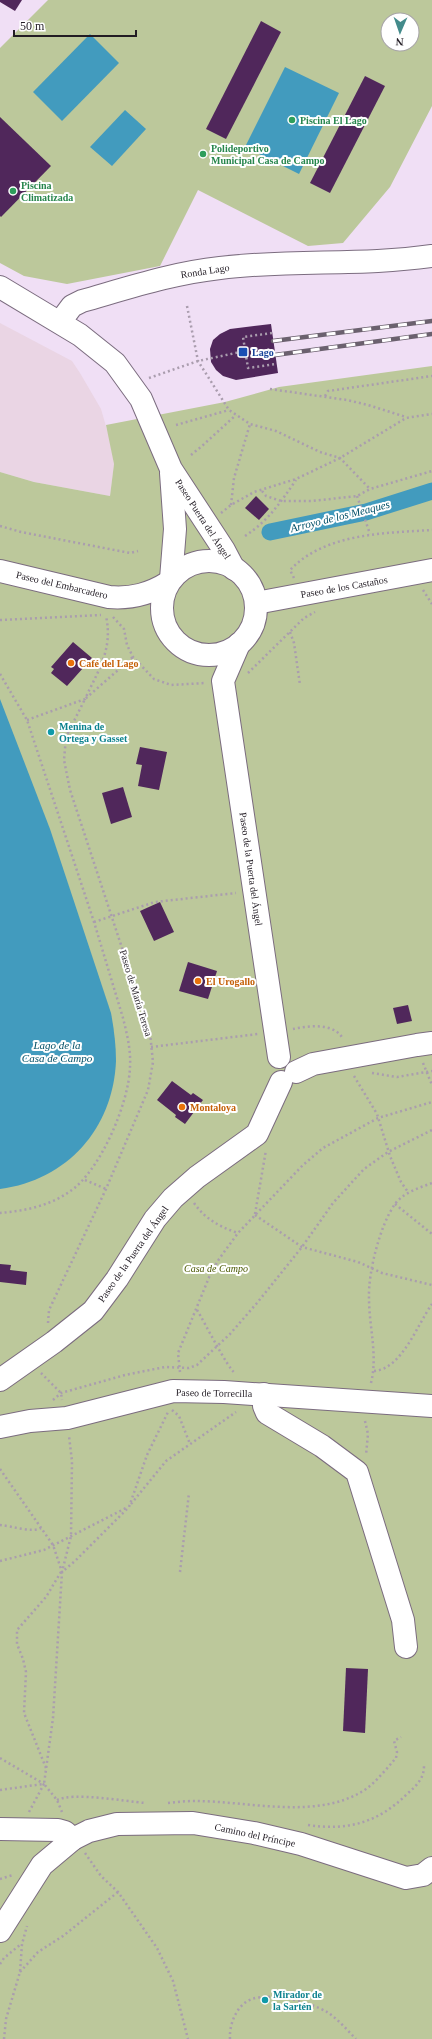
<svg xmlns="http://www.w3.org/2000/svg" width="432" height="2039" viewBox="0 0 432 2039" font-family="Georgia,serif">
<rect width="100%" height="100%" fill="#f0dff5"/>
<!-- commercial -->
<polygon fill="#ead5e4" points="0,323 72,361 80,373 101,409 110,440 114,464 110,496 34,482 0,472"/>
<!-- green -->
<g fill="#bcc89b" fill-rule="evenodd">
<path d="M48,0H432V106L390,187L343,243L308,246L198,190L160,266L67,284L24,276L0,263V48ZM388,20H412V44H388Z"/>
<polygon points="432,366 432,2039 0,2039 0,472 34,482 110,496 114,464 106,425 225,402 279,387"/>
</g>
<!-- water -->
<g fill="#429bbe">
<polygon points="90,34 119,63 62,121 33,92"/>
<polygon points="285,67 339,93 299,174 245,147"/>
<polygon points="125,110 146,129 112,166 90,147"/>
<path d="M0,699L50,829L111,1013C114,1029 116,1045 116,1061C113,1129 67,1180 0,1189Z"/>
</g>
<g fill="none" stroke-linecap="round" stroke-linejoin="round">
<!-- canal -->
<polyline stroke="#429bbe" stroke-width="17" points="270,532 366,512 432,491"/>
</g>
<!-- building -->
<g fill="#50275b">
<polygon points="0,0 22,0 15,11 0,2"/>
<polygon points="261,21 281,32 226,139 206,129"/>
<polygon points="365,76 385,86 330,193 310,183"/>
<polygon points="0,117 51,166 1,217 0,216"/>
<polygon points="271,324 278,373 236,380 223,376 216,370 211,362 210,349 213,340 220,334 230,329"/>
<polygon points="256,496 269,509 259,520 245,508"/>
<polygon points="73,642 92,658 67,686 51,673 54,669 51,667"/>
<polygon points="140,747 167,752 159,790 138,786 142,765 136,764"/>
<polygon points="123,787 132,817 111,824 102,793"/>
<polygon points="160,902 174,932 154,941 140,911"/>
<polygon points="188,962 217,971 208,999 179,991"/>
<polygon points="408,1005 412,1021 397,1024 393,1008"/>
<polygon points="172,1081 191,1095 193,1093 203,1100 185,1124 175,1117 176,1115 157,1100"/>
<polygon points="0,1264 11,1265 10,1270 27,1272 26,1285 0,1282"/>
<polygon points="346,1668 368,1669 365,1733 343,1731"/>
</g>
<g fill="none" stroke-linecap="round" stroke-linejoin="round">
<!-- minor casing -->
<g stroke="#7b6c7f" stroke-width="24">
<g id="minor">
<polyline points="0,287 80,335 115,363 141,399 171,469 224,550 234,569"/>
<path d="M60,322L72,306L82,301C128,288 173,273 220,268C291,259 362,266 432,256"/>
<polyline points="171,473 175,529 171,579"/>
<circle cx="209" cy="608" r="47"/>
<path d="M0,571L109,597C132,599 150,594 169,582"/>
<polyline points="256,603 432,570"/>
<polyline points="239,644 223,681 279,1057"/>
<polyline points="296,1072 313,1064 417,1045 432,1043"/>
<polyline points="0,1380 54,1342 93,1311 117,1279 155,1219 173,1198 197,1177 257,1134 281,1082"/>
<polyline points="264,1394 264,1406 267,1413 322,1446 357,1472 403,1620 406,1647"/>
<polyline points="0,1427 30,1421 67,1418 173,1391 224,1392 432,1406"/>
<polyline points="0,1829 58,1830 65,1832 73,1839"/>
<polyline points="0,1931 42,1865 73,1839 89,1831 117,1824 193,1823 254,1833 301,1844 406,1878 423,1875 432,1868"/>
</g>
</g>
<!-- path -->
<g stroke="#aa9dae" stroke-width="2.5" stroke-dasharray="2 3" stroke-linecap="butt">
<polyline points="187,306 198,361 229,410 250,424 276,431 320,452 340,458 370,489"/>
<polyline points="272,333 243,337 248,368 276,364"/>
<polyline points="149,378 198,361 245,351"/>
<polyline points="270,389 347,400 368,405 406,417"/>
<polyline points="325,396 328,391 335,390 432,376"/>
<polyline points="176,425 229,410"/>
<polyline points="191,455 202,446 236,415"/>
<polyline points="262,491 266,496 281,501 312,501 357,496 370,489 432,471"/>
<polyline points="357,496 370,534"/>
<polyline points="231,505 234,478 250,424"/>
<polyline points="221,513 231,505 254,492 296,479 340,458 406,418 432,414"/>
<polyline points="0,526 21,532 130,553 138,551"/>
<path d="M245,536C269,520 280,503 296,480"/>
<path d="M294,578L290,570C325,533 385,533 432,530"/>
<polyline points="423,590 432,604"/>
<polyline points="113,617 124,629 127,645 133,657 154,679 171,685 205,683"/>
<polyline points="0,620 101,615"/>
<polyline points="290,632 294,643 300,685"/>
<polyline points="248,673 304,618 315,612"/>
<path d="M0,674L27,720L94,922L123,1018C127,1034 131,1050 130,1067C129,1103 100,1172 69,1192C49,1206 24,1211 0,1213"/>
<path d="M27,720L85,699C99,669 113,649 106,616"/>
<polyline points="94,922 155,902 236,893"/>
<path d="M293,1029C308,1026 334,1022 343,1039"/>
<polyline points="151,1047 258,1034"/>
<polyline points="423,1063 432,1085"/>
<polyline points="372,1073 397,1077 432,1071"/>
<polyline points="354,1076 377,1114 390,1156 401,1182 408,1192"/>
<polyline points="85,1180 106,1189"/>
<path d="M194,1203C205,1219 220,1227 238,1233"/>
<polyline points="395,1204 432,1234"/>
<polyline points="255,1214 266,1150"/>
<polyline points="255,1215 302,1247 358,1262 382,1273 432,1285"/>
<path d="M197,1310C204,1321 228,1369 235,1373"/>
<polyline points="48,1323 49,1310 106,1189 148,1090 153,1062 150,1033 70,790 64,760 66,737 85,699 133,657"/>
<path d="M374,1371C402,1369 417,1325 432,1304"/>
<polyline points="180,1372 178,1353 210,1275 219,1259 238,1233 303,1165 323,1148 378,1118 432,1102"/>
<polyline points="41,1373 61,1393 62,1400"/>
<path d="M371,1383C378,1355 369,1327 369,1298C368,1273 380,1225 395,1204C404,1192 419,1188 432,1183"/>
<polyline points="53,1400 61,1393 125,1375 165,1367 189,1368 197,1365 230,1334 257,1303 302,1247 333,1203 364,1169 388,1152 432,1130"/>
<polyline points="172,1410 179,1416 190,1444"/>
<polyline points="365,1421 368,1434 366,1455"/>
<polyline points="0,1469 53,1545 62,1572 71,1536 72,1461 69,1436"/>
<polyline points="131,1504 166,1461 236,1412"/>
<path d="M0,1525C12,1526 32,1533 41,1528"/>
<polyline points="0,1561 44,1550 126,1508"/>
<polyline points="180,1572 189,1493"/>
<polyline points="0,1758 44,1784"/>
<polyline points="46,1768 24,1713 26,1672 23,1659 17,1644 17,1630 46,1597 61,1572"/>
<polyline points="0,1790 43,1784"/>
<path d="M57,1800C73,1792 124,1801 145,1803"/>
<path d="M168,1803C177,1802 186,1801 195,1801C249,1801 319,1821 366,1789C377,1781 387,1768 396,1758L397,1752L394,1741L401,1737"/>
<polyline points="29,1812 44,1784"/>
<polyline points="62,1812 57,1800 44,1784 53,1718 62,1572 75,1561 129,1507 147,1455 168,1412"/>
<path d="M308,1825C347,1831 378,1823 407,1794C416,1786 424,1779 424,1766"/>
<polyline points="85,1853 101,1876 118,1892 157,1948 173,1981 188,2039"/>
<polyline points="0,1879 13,1875"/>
<polyline points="0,1964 4,1958 21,1944"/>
<polyline points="20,1972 38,1952 63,1936 118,1892"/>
<polyline points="4,2039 6,2019 20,1972 22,1944 27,1926"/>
<path d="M230,2039C229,2024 237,2004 252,1999C272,1992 310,2002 327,2012C338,2019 347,2030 356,2039"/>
</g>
<!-- minor -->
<use href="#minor" stroke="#fff" stroke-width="22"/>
<!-- rail casing -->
<g stroke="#6b616e" stroke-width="4.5">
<g id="rail">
<polyline points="273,341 432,321"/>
<polyline points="275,355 432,334"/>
</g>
</g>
<!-- rail -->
<use href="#rail" stroke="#fff" stroke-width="3" stroke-dasharray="9" stroke-linecap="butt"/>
</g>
<!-- markers -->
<g fill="#2e9e5b" stroke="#fff" stroke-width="1.5">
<circle cx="292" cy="120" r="4"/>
<circle cx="203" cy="154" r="4"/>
<circle cx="13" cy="191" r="4"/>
</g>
<rect fill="#1a4fb4" stroke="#fff" stroke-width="1.5" x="238" y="347" width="10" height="10" rx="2"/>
<g fill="#e8710a" stroke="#fff" stroke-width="1.5">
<circle cx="71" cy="663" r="4"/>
<circle cx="198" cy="981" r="4"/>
<circle cx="182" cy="1107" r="4"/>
</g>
<g fill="#0f9aa8" stroke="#fff" stroke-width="1.5">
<circle cx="51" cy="732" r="4"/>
<circle cx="265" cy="2000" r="4"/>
</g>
<g text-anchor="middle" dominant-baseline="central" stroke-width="4" stroke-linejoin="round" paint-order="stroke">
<!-- leisure labels -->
<g font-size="10" font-weight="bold" fill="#27864d" stroke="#fff" text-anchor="start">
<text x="300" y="120">Piscina El Lago</text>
<text x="211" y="148">Polideportivo<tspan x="211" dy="12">Municipal Casa de Campo</tspan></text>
<text x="21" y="185">Piscina<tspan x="21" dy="12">Climatizada</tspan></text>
</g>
<!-- street labels -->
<g font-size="10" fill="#221c24" stroke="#fff">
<text transform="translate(205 271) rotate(-9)">Ronda Lago</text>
<text transform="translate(203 519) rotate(57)">Paseo Puerta del Ángel</text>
<text transform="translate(62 585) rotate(13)">Paseo del Embarcadero</text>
<text transform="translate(344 587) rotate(-10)">Paseo de los Castaños</text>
<text transform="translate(251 869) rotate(82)">Paseo de la Puerta del Ángel</text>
<text transform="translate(136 993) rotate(73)">Paseo de María Teresa</text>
<text transform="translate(133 1254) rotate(-55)">Paseo de la Puerta del Ángel</text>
<text transform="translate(214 1393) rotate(1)">Paseo de Torrecilla</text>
<text transform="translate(255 1835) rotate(12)">Camino del Príncipe</text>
</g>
<!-- transit labels -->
<g font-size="10" font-weight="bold" fill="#164399" stroke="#fff" text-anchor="start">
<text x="252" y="352">Lago</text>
</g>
<!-- food labels -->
<g font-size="10" font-weight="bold" fill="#c56008" stroke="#fff" text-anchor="start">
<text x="79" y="663">Café del Lago</text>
<text x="206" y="981">El Urogallo</text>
<text x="190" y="1107">Montaloya</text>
</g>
<!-- culture labels -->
<g font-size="10" font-weight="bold" fill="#0d838f" stroke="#fff" text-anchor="start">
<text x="59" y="726">Menina de<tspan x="59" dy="12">Ortega y Gasset</tspan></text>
<text x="273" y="1994">Mirador de<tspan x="273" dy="12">la Sartén</tspan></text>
</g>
<!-- park labels -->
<g font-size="10" font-style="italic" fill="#4a5800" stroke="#fff">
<text x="216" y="1268">Casa de Campo</text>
</g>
<!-- water labels -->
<g font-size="11" font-style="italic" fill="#004f67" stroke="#fff">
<text transform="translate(340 516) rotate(-14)">Arroyo de los Meaques</text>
<text x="57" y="1045">Lago de la<tspan x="57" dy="13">Casa de Campo</tspan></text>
</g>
</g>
<!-- north arrow -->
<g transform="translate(400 32) rotate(182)"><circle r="19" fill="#ffffff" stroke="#a7a4a7"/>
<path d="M0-3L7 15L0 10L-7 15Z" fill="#438b8b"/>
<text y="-6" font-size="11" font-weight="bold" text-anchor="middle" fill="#221c24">N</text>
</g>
<!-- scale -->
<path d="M14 30v6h122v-6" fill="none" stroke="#221c24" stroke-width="2"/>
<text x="20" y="30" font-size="12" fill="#221c24" stroke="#ffffff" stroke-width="3" paint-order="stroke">50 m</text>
</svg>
